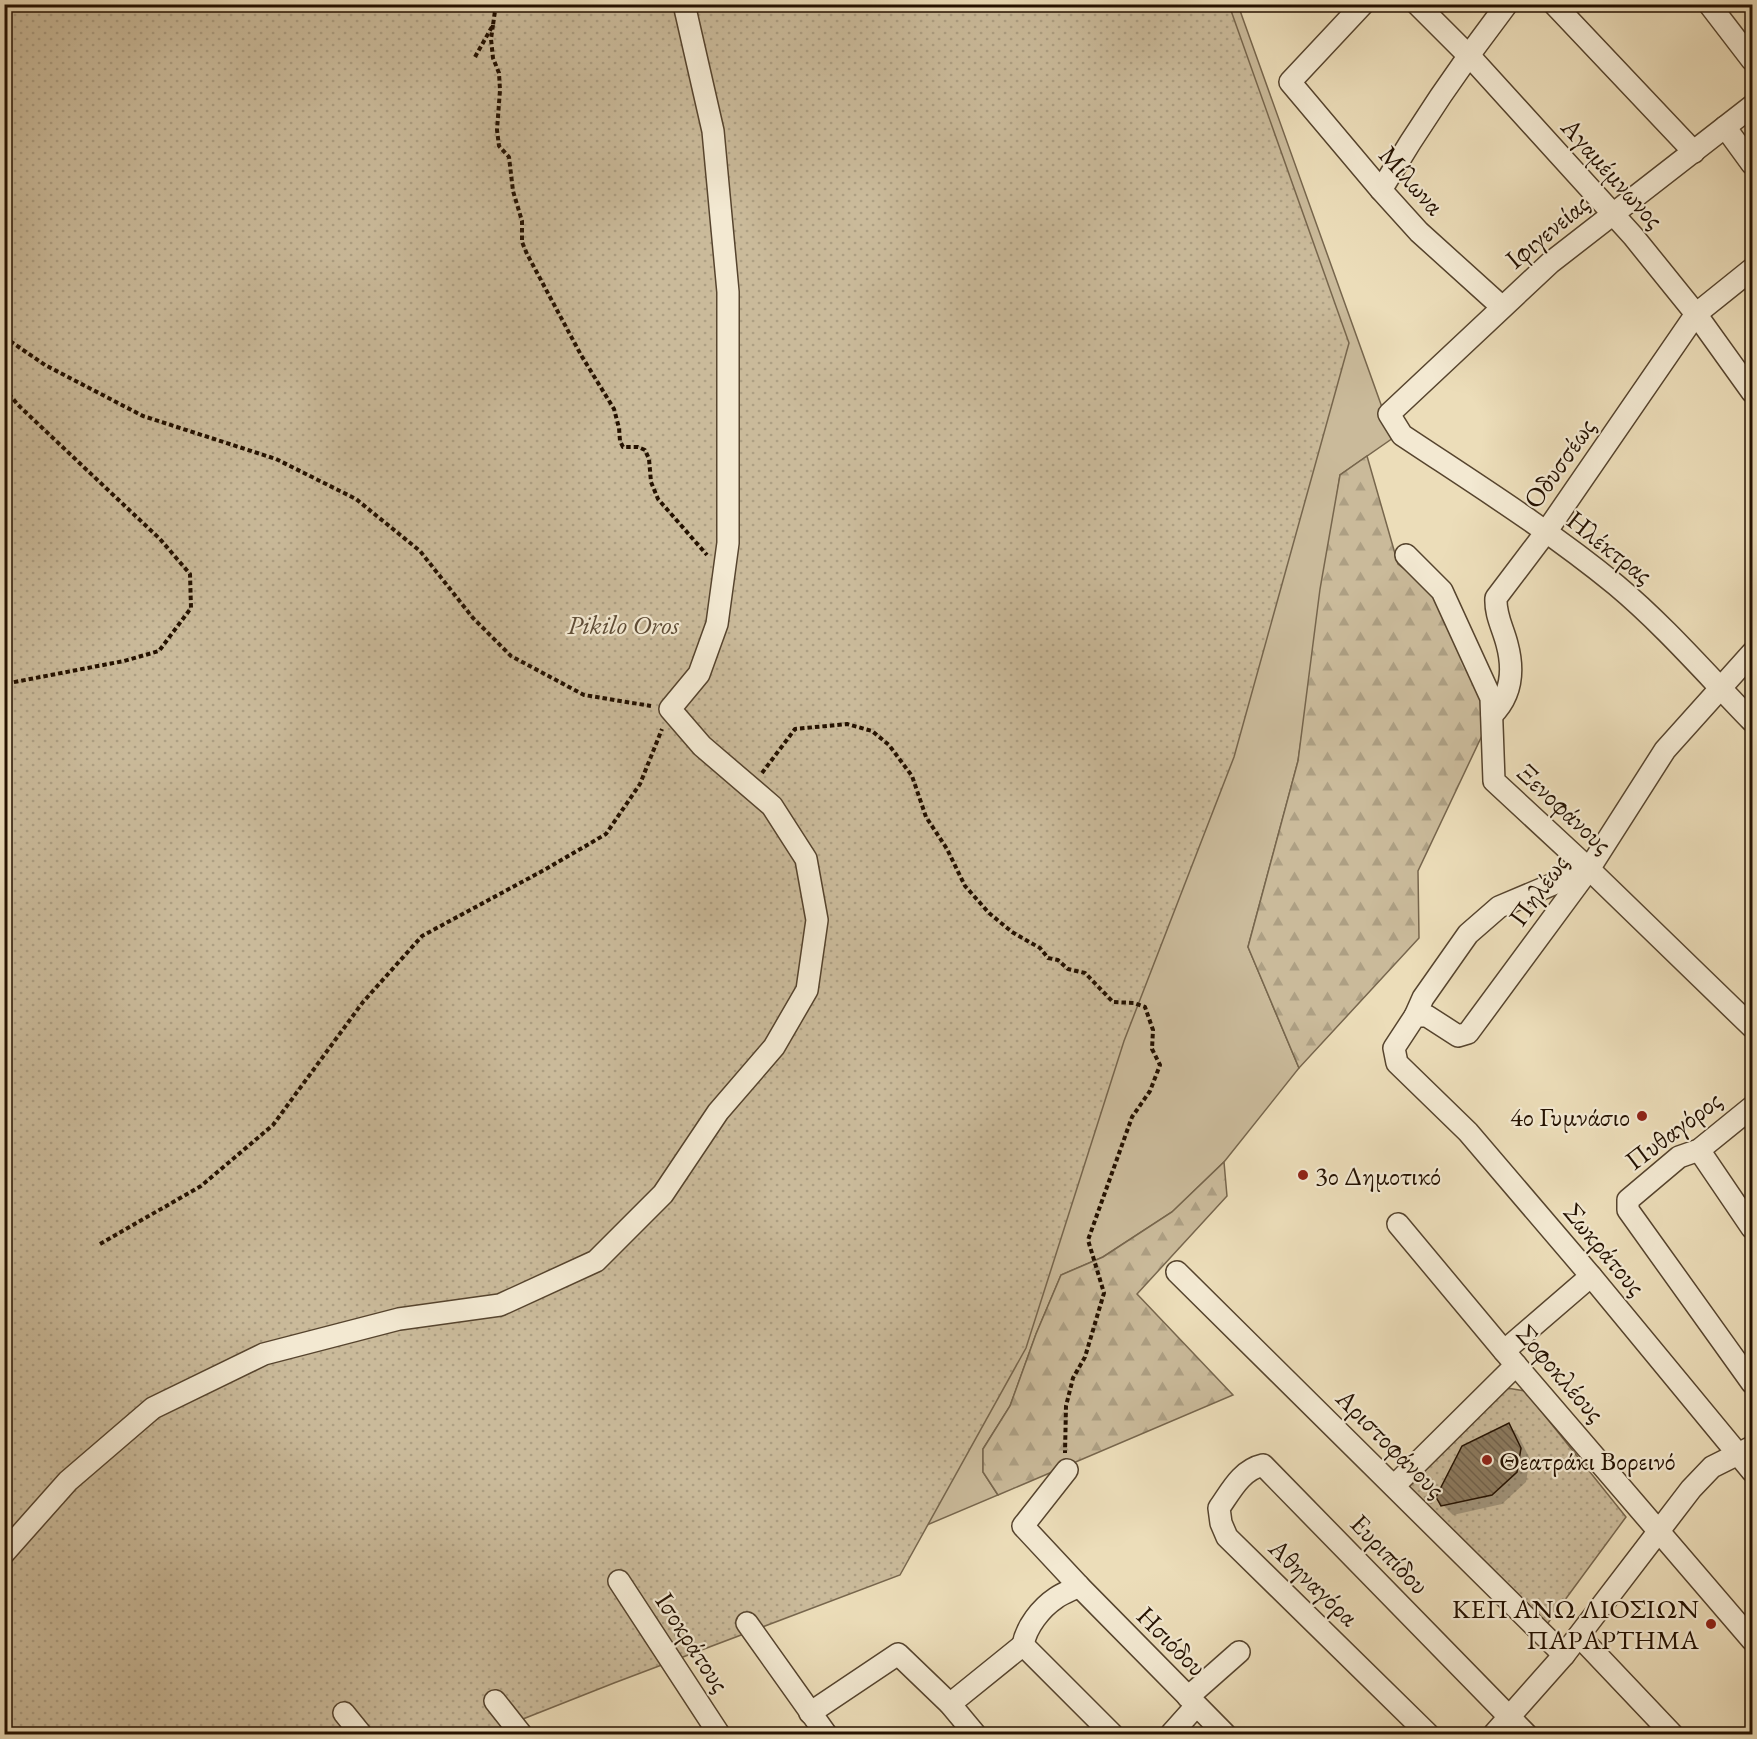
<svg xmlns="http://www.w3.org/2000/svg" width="1757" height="1739" viewBox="0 0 1757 1739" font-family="'EB Garamond',serif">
<defs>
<pattern id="forest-firs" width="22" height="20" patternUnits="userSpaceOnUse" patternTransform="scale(1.5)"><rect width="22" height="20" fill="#caba9a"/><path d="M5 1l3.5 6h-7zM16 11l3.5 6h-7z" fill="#ad9f83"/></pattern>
<pattern id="park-dots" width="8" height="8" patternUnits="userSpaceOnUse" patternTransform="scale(1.5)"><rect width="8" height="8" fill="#caba9a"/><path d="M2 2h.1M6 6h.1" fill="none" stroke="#ad9f83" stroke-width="1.8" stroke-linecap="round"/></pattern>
<pattern id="building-back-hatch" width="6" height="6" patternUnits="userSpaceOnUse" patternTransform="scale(1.5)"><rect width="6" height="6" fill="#8c7b60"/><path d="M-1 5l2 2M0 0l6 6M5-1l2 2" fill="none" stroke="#72634d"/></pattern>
</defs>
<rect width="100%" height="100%" fill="#ecddb9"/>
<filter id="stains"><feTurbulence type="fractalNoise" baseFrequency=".00333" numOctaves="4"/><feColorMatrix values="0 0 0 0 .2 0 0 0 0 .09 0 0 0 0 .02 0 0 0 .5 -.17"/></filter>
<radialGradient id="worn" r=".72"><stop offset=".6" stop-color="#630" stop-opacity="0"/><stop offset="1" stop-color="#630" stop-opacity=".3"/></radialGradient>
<!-- grass -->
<polygon fill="#caba9a" stroke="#77664d" stroke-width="1.5" points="1130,5 1238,5 1393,438 1340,475 1298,761 1248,947 1299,1068 1224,1162 1172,1212 1103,1257 1061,1275 1036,1334 1010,1406 983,1449 983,1472 998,1495 799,1579"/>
<!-- forest -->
<g fill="url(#forest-firs)" stroke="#77664d" stroke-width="1.5">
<polygon points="1367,456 1398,564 1433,591 1486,700 1487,725 1418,871 1419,938 1299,1068 1248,947 1298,761 1320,589 1340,475"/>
<polygon points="1224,1162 1227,1196 1137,1294 1233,1395 998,1495 983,1472 983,1449 1010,1406 1036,1334 1061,1275 1103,1257 1172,1212"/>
</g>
<!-- park -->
<g fill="url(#park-dots)" stroke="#77664d" stroke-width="1.5">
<polygon points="5,5 1229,5 1349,343 1234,757 1124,1041 1026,1348 900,1575 614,1683 485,1734 5,1734"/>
<polygon points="1507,1388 1525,1391 1626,1517 1545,1627 1408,1486"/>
</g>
<!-- shadow -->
<polygon fill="#0003" points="1508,1425 1518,1435 1530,1459 1526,1482 1502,1504 1453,1515 1443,1505"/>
<!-- building -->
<polygon fill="url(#building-back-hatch)" stroke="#241100" stroke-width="1.5" points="1509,1423 1521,1448 1517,1472 1492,1495 1441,1506 1436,1497 1462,1446"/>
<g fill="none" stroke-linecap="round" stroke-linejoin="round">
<!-- minor casing -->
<g stroke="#56442e" stroke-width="24">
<g id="minor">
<polyline points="1363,4 1290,82 1381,190 1419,232 1502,307"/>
<polyline points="1417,4 1475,62 1633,236 1696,314 1752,392"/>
<polyline points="1554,4 1694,152"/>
<polyline points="1709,4 1752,60"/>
<path d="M1752,106L1550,263L1389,414L1402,435C1474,483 1549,530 1616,585C1665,626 1708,676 1752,721"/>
<polyline points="1725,127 1752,164"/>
<path d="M1381,190C1419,126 1461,64 1507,4"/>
<polyline points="1406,555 1442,591 1491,698 1494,781 1589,869 1752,1027"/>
<polyline points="1752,653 1665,750 1589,869 1468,1033 1458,1036 1427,1016 1415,1016 1394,1048 1397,1063 1468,1132 1591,1276 1752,1471"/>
<path d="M1492,715C1512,695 1514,670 1507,644C1503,628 1495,615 1496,598L1546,532L1696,314L1752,269"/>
<polyline points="1415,1016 1423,998 1468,934 1499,907 1589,869"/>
<polyline points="1752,1107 1699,1150 1679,1157 1628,1200 1628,1210 1752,1383"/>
<polyline points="1699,1150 1752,1228"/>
<polyline points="1398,1224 1504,1351 1752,1640"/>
<polyline points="1177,1272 1564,1655"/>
<polyline points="1504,1351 1591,1276"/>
<polyline points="1067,1470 1023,1526 1079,1586 1225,1734"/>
<polyline points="1394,1486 1516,1365"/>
<polyline points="4,1553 68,1481 153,1408 264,1354 399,1319 500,1305 596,1261 663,1194 718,1112 774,1047 807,990 817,920 806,859 772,806 702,746 670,709 699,674 717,624 728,543 728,292 713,131 684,4"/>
<polyline points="619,1581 719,1734"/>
<polyline points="747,1623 826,1734"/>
<polyline points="1579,1636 1672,1734"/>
<polyline points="1023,1645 1112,1734"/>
<path d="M1023,1645C1026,1627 1041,1608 1056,1598C1063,1593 1072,1590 1079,1586"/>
<polyline points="1188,1697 1239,1652"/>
<polyline points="495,1701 521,1734"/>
<polyline points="950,1704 1023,1645"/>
<polyline points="344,1713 361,1734"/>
<polyline points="810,1713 898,1654 950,1704 975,1734"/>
<polyline points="1171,1734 1196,1706"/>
<path d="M1428,1734L1227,1537L1221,1523L1219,1508C1231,1491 1241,1470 1263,1465L1526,1734"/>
<polyline points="1494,1734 1564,1655 1691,1489 1712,1467 1752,1447"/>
</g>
</g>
<!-- path -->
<g stroke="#241100" stroke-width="4" stroke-dasharray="4.5 3" stroke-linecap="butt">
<polyline points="493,25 491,39 493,58 499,73 500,90 497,130 499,146 509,157 513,191 522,221 522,242 527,254 581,355 614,409 619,428 620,441 623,447 638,447 645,450 649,459 651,482 658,499 707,555"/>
<polyline points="475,57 493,25 496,4"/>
<polyline points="4,60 10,45 10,4"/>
<polyline points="4,337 45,365 143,416 276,459 356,499 420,551 473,618 511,656 584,695 651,706"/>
<polyline points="4,388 18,405 160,539 190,574 191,608 159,651 124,661 4,684"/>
<polyline points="762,773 795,729 847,724 872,731 889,745 912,776 926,817 947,849 965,886 989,913 1012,932 1040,948 1048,958 1058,960 1068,969 1085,973 1113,1002 1134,1003 1145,1007 1153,1030 1152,1049 1160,1065 1150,1091 1132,1117 1088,1240 1104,1293 1085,1357 1073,1378 1066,1406 1065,1453"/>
<polyline points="100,1244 201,1186 273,1125 363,1002 422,936 546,869 606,834 640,784 662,729"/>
</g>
<!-- minor -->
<use href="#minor" stroke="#f3e9d2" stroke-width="21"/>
</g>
<!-- markers -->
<g fill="#8f2418" stroke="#f3e9d2" stroke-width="2">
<circle cx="1642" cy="1116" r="6"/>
<circle cx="1303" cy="1175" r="6"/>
<circle cx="1487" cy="1460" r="6"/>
<circle cx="1711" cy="1624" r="6"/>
</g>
<g text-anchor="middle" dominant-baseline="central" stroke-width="4.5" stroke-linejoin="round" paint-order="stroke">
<!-- street labels -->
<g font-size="27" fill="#241100" stroke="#f3e9d2">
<text transform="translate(1613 173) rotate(48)">Αγαμέμνωνος</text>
<text transform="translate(1412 180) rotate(48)">Μίλωνα</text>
<text transform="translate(1547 231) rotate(-40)">Ιφιγενείας</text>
<text transform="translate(1559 463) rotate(-55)">Οδυσσέως</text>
<text transform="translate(1610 547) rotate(38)">Ηλέκτρας</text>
<text transform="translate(1565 808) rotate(43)">Ξενοφάνους</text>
<text transform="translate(1538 890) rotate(-54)">Πηλέως</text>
<text transform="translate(1673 1130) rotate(-37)">Πυθαγόρος</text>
<text transform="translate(1605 1249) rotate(50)">Σωκράτους</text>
<text transform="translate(1561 1373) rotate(49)">Σοφοκλέους</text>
<text transform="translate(1391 1443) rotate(45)">Αριστοφάνους</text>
<text transform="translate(1390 1554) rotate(46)">Ευριπίδου</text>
<text transform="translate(1314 1582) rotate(44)">Αθηναγόρα</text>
<text transform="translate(1172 1641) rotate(45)">Ησιόδου</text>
<text transform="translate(693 1642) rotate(57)">Ισοκράτους</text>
</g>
<!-- park labels -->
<g font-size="27" font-style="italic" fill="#5e4c36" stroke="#f3e9d2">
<text x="623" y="624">Pikilo Oros</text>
</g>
<!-- poi labels -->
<g font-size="27" fill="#241100" stroke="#f3e9d2" text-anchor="end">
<text x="1630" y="1116">4ο Γυμνάσιο</text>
<text x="1315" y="1175" text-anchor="start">3ο Δημοτικό</text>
<text x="1499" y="1460" text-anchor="start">Θεατράκι Βορεινό</text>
<text x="1699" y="1608">ΚΕΠ ΑΝΩ ΛΙΟΣΙΩΝ<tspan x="1699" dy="31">ΠΑΡΑΡΤΗΜΑ</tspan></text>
</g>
</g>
<!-- margin -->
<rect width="1757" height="1739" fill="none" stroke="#ecddb9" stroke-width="24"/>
<rect x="6" y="6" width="1745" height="1727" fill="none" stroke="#241100" stroke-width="3"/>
<rect x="12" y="12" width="1733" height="1715" fill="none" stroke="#241100" stroke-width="1.5"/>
<rect width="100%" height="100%" filter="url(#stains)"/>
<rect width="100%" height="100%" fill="url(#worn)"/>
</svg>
